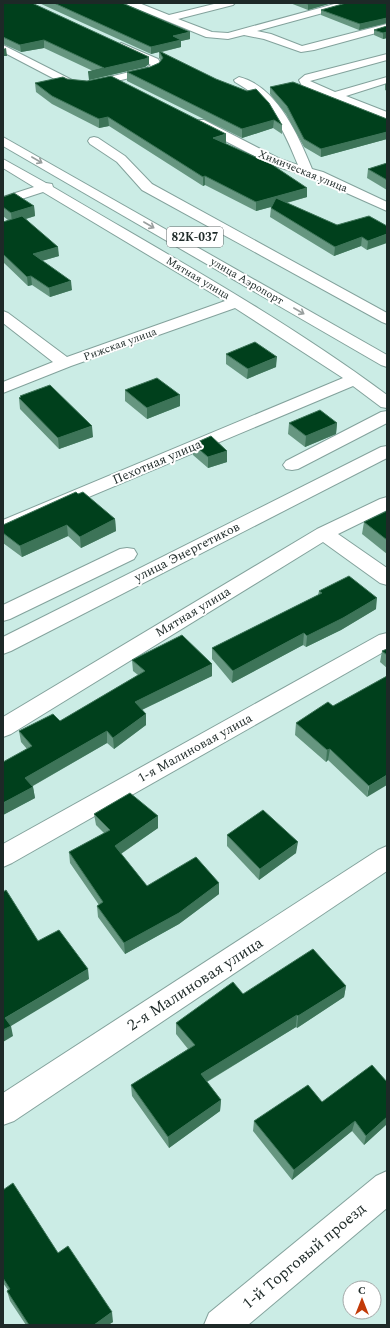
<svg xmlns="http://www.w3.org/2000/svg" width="390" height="1328" viewBox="0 0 390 1328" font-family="Spectral,serif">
<rect width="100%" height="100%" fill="#cbece5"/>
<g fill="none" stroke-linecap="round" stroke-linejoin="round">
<!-- minor casing -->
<g stroke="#83a29c" stroke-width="2">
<g id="minor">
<polygon points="126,3 139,3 169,15 218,3 235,3 233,5 178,19 212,32 228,33 338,3 354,3 352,5 257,31 271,34 302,46 387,24 387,30 314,50 301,52 264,39 244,35 228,39 206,37 128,5"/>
<polygon points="121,43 158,59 162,66 154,72 113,82 109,81 108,79 109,77 146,68 151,65 117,48 116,46"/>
<polygon points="3,45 74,81 87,82 93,85 87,88 68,86 3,52"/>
<polygon points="387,54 387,60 310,81 335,92 387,77 387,83 346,96 387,112 387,120 329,98 302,86 299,80 305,75"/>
<path d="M239,77C277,86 299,137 312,169L323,172L387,202V211L313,178L272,165L196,126L194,123L196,120H204L280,159L298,165C283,128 271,102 235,82L234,80Z"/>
<polygon points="94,137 98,138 125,156 152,184 387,313 387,324 382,322 142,190 117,162 90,144 88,141 90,138"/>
<path d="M3,159L46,183L52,184L53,187C166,254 282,317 387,395V408L381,407L353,386L3,533V520L343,378L235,308L71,366L3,393V382L53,362L3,323V311L8,313L67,357L225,301L43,192L3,205V197L34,187L3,168Z"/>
<polygon points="387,411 387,423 298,469 292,470 286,469 283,465 286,461 381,412"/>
<polygon points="387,446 387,458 11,651 3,654 3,637 381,447"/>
<polygon points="387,497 387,510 338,534 387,568 387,585 380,583 323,542 11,734 3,737 3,717 317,529 380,499"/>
<polygon points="127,548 134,549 137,554 134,559 10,619 3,621 3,605 120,549"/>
<polygon points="387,633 387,650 12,863 3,867 3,844 379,635"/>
<polygon points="387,846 387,871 14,1121 3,1125 3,1093 378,850"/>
<polygon points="387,1171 387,1208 248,1325 204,1325 209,1313 376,1176"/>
</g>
</g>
<!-- major casing -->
<g stroke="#83a29c" stroke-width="2">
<polygon id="major" points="3,137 387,355 387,367 381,365 3,146"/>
</g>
<!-- minor -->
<use href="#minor" fill="#fff" fill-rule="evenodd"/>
<!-- major -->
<use href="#major" fill="#fff" fill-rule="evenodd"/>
</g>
<!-- wall -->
<g fill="#669680">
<polygon points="3,3 149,57 149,64 145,67 89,80 93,71 44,48 21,52 3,44"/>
<polygon points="39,3 122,3 190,39 181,41 181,47 162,52 282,125 282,134 273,128 242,138 127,81 127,72 150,67 159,63 161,61 159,58 159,52 151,54"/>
<polygon points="290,3 332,3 308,10"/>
<polygon points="387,3 387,23 359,30 321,15 321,10"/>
<polygon points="387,26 387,38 383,39 374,35 374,30"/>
<polygon points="67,79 226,143 225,143 307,197 287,203 337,225 387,226 367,250 361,246 334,256 270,217 271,207 256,211 205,185 203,186 109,126 99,128 52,104 36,92 35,83"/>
<polygon points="387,83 387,91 385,90 385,84"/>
<polygon points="270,87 387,119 387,139 321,157 304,147 286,114 270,94"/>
<polygon points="387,163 387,190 367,178 368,169"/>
<polygon points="3,197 34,206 35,216 26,219 59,256 42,261 72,290 50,297 32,285 28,286 3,262 3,222 8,220 3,216"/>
<polygon points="226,354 276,367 247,379 226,364"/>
<polygon points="125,390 180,395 180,406 147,419 125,401"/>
<polygon points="20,396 93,437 59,449 20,409 19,398 20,397"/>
<polygon points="289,423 337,423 336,434 305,447 288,434"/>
<polygon points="193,444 227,451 227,462 208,468 193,455"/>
<polygon points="387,511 387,554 362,534 364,522"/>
<polygon points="115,519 116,531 81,548 68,536 22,557 3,543 3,525"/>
<polygon points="319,591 376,609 341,630 306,647 303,645 232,683 212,659 212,648 318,595"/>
<polygon points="387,649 387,668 380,662 382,651"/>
<polygon points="132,660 212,664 212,676 142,710 146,725 114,749 107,743 33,786 33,787 35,798 3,815 27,749 21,742 19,731 60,721 138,675 133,671"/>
<polygon points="387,676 367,797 328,760 326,762 295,735 296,723 333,706"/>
<polygon points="94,814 158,828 121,854 147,886 219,883 219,894 179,924 125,954 98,917 97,906 99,905 70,863 69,852 104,833 96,825"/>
<polygon points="227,835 296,853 259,880 227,846"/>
<polygon points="346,986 344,997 297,1028 296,1027 207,1082 221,1100 220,1111 169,1148 132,1096 131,1085 188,1049 176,1034 176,1023 243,994"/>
<polygon points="387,1082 387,1124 364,1145 352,1131 292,1180 253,1131 254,1121 322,1102"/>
<polygon points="3,1190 58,1253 113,1322 108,1325 26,1325 10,1301 7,1291 8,1290 3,1283"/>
</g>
<!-- shaded-wall -->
<g fill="#3d7458">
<polygon points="313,3 332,3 308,10 308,4"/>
<polygon points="387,18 387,23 359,30 360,24"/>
<polygon points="190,32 190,39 181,41 181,47 160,52 159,51 159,52 151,54 151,47 173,36"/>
<polygon points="387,32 387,38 383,39 383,33"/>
<polygon points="44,40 44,48 21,52 20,45"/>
<polygon points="6,48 7,56 3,56 3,49"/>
<polygon points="149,57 149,64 145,67 89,80 88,72"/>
<polygon points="108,117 109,126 99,128 99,119"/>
<polygon points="274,120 273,128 242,138 242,129"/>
<polygon points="387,132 387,139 321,157 321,149"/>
<polygon points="226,134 226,143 213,147 213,138"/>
<polygon points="205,176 205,185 203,186 203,177"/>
<polygon points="307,188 307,197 256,211 256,202"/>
<polygon points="34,206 35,216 12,223 11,213"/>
<polygon points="387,234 387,243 367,250 368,241"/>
<polygon points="362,237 361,246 334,256 335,247"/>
<polygon points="58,247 59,256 34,263 33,254"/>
<polygon points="31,276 32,285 28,286 27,277"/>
<polygon points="71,281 72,290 50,297 49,288"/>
<polygon points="277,357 276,367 247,379 248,369"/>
<polygon points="180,395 180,406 147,419 147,408"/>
<polygon points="337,423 336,434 305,447 306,436"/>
<polygon points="92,426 93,437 59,449 58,438"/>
<polygon points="227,451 227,462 208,468 208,457"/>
<polygon points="115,519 116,531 81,548 80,537"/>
<polygon points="67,525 68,536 22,557 20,546"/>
<polygon points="377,598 376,609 341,630 306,647 307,636"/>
<polygon points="304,633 303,645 232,683 233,671"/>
<polygon points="212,664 212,676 135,713 135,702"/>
<polygon points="146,714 146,725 114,749 113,738"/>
<polygon points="107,731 107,743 27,789 25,778"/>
<polygon points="330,749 328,760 326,762 327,750"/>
<polygon points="387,775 387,785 367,797 369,786"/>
<polygon points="33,787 35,798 3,815 3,803"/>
<polygon points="158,816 158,828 116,857 115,846"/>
<polygon points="298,842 296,853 259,880 260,869"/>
<polygon points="219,883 219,894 179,924 125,954 124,943"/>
<polygon points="88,969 89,979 11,1026 13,1036 3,1042 3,1030 5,1018"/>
<polygon points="346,986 344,997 297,1028 298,1016"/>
<polygon points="297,1015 296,1027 201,1085 201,1074"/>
<polygon points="221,1100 220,1111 169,1148 168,1137"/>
<polygon points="387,1117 387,1124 364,1145 366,1136"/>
<polygon points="355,1121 352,1131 292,1180 294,1170"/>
<polygon points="112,1312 113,1322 108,1325 94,1325"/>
</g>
<!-- building -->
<g fill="#00401c" stroke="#3d7458">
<polygon points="3,3 32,3 149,57 145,59 88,72 104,68 44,40 20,45 3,37"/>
<polygon points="54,3 122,3 190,32 173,36 181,40 151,47"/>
<polygon points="304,3 313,3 308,4"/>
<polygon points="346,3 387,3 387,18 360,24 321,10"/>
<polygon points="387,26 387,32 383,33 374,30"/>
<polygon points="159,51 216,79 247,91 256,89 269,103 282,125 274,120 242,129 127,72 150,67 159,63 163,58"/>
<polygon points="111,76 226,134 213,138 271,164 307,188 256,202 205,176 203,177 108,117 99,119 52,96 35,83 63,77 67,79 87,81"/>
<polygon points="293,82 387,119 387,132 321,149 304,139 287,106 270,87"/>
<polygon points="387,163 387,180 368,169"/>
<polygon points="14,193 34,206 11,213 3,207 3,197"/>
<polygon points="276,198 337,225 369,216 387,226 387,234 368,241 362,237 335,247 271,208"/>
<polygon points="22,216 58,247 33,254 71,281 49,288 31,276 27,277 3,254 3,222"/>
<polygon points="255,342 277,357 248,369 226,354"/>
<polygon points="157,378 180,395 147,408 125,390"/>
<polygon points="50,385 92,426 58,438 19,398 21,397 20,396"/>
<polygon points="320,410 337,423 306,436 289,423"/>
<polygon points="211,436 227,451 208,457 193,444"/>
<polygon points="76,492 78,494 83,492 115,519 80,537 67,525 20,546 3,533 3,525"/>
<polygon points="387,511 387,540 364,522"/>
<polygon points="349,576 377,598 343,618 307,636 304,633 233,671 212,648 322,593 319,591"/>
<polygon points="182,635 212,664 135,702 146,714 113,738 107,731 25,778 33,787 3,803 3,762 32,746 19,731 53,714 60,721 145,671 132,660"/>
<polygon points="387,649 387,655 382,651"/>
<polygon points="387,676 387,775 369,786 330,749 327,750 296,723 328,702 333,706"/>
<polygon points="130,793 158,816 115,846 147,886 196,857 219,883 179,913 124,943 97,906 103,902 69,852 110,830 94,814"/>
<polygon points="263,810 298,842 260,869 227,835"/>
<polygon points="6,890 38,941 59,930 88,969 5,1018 11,1026 3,1030 3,892"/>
<polygon points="313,949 346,986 298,1016 297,1015 201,1074 221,1100 168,1137 131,1085 195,1045 176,1023 233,982 243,994"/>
<polygon points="372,1065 387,1082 387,1117 366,1136 355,1121 294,1170 254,1121 308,1085 322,1102"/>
<polygon points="13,1183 58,1253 68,1246 112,1312 94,1325 29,1325 7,1291 10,1289 3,1278 3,1190"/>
</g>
<!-- one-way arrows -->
<defs><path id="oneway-shaft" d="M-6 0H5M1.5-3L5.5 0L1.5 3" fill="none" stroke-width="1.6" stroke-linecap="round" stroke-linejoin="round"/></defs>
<g stroke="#999f9e">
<use href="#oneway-shaft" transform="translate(37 160) rotate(30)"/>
<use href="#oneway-shaft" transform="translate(149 225) rotate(30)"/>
<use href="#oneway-shaft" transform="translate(299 311) rotate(30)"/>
</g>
<g text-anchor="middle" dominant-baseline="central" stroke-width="4" stroke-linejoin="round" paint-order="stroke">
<!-- far-street labels -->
<g font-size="11" fill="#1d2927" stroke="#fff">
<text transform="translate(303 171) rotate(22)">Химическая улица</text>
<text transform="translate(198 278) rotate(31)">Мятная улица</text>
<text transform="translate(247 281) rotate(30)">улица Аэропорт</text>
<text transform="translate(120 344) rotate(-20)">Рижская улица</text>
</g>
<!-- shield labels -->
<rect fill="#fff" stroke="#616968" stroke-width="1" x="167" y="227" width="56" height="20" rx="3"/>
<g font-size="12" font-weight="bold" fill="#1d2927">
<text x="195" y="237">82К-037</text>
</g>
<!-- street labels -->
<g font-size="13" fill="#1d2927" stroke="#fff">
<text transform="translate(157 462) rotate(-23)">Пехотная улица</text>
<text transform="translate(187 552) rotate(-27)">улица Энергетиков</text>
<text transform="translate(193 612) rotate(-31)">Мятная улица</text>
<text transform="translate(195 748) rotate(-29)">1-я Малиновая улица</text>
</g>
<!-- near-street labels -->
<g font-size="16" fill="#1d2927" stroke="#fff">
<text transform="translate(195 984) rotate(-33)">2-я Малиновая улица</text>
<text transform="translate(304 1256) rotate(-40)">1-й Торговый проезд</text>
</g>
</g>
<!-- border -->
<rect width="390" height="1328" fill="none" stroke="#1d2927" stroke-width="8"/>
<!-- north arrow -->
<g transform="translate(362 1300)"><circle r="19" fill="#ffffff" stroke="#a5a9a9"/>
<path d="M0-3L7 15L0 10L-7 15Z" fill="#c23a08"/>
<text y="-6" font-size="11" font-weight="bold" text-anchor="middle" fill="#1d2927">С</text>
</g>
</svg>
